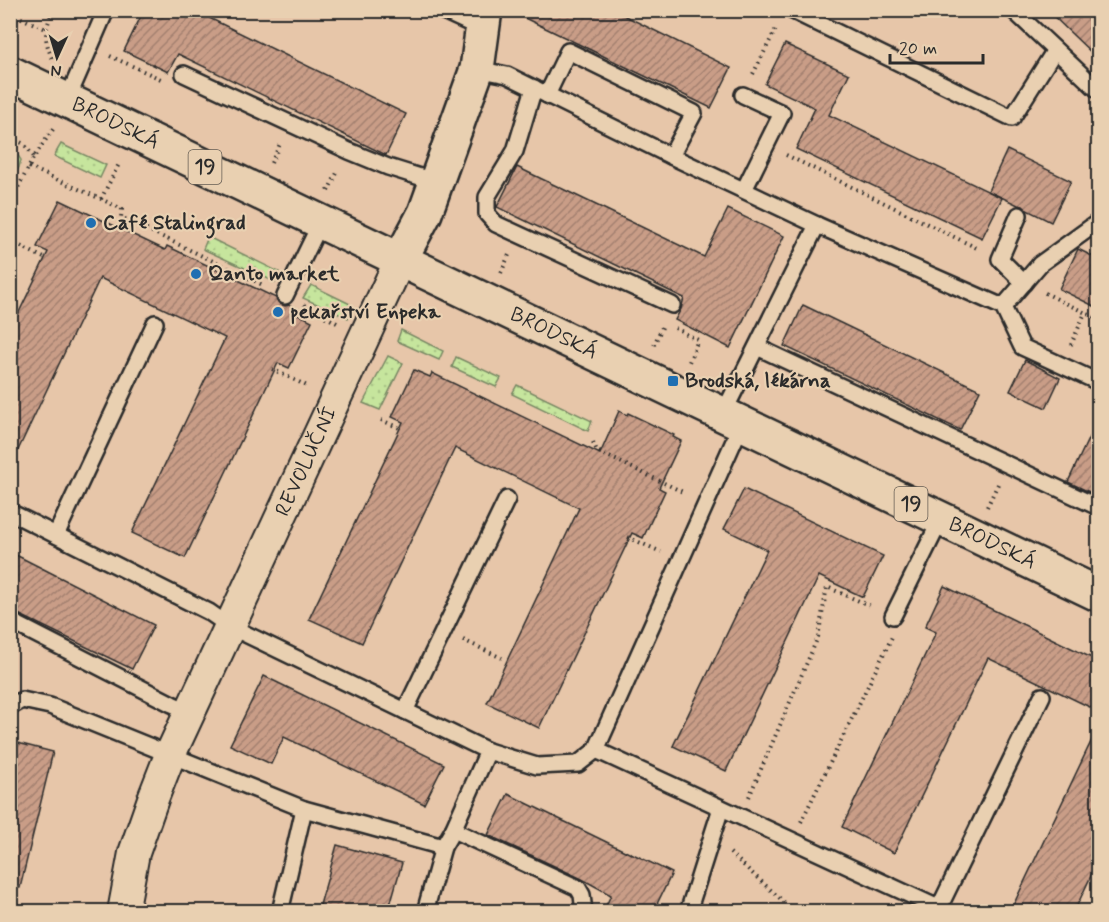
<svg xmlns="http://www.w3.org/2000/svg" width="1109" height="922" viewBox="0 0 1109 922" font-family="Mynerve,sans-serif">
<defs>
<pattern id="grass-dots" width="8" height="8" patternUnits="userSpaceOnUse" patternTransform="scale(1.5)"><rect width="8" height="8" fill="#c6e59d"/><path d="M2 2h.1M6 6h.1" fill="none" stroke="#aac587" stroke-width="1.8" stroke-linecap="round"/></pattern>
<pattern id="building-hatch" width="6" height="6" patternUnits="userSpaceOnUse" patternTransform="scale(1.5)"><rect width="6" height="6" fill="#c99d87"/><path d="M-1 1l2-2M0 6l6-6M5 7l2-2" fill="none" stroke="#a3806f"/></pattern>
</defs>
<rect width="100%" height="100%" fill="#e7c6a9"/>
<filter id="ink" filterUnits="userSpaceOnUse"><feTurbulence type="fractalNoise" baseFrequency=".0167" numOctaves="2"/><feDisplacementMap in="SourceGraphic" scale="12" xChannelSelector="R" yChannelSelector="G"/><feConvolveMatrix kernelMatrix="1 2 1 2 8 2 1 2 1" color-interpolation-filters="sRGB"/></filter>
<g filter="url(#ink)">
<!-- grass -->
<g fill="url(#grass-dots)" stroke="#788864" stroke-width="1.5">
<polygon points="10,143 21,160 19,167 11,184"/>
<polygon points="61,144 106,165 100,178 54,156"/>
<polygon points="208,237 279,272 275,282 203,249"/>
<polygon points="311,285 348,303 352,306 348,318 303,298"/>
<polygon points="401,330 443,351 439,360 397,341"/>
<polygon points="388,356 403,363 380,410 363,403"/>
<polygon points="456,357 501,378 496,387 452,367"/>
<polygon points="517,385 592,421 588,431 512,394"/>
</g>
<!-- building -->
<g fill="url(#building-hatch)" stroke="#2b2b2b" stroke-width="1.5">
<polygon points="144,10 193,10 406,114 386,155 178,54 168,72 124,51"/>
<polygon points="508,10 613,10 731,68 711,108"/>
<polygon points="1047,10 1098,10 1098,59"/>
<polygon points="785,44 849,74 829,115 1002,198 982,238 796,149 815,108 765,84"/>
<polygon points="1007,150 1071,181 1051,222 1027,210 1023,206 1018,205 988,191"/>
<polygon points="517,167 704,257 728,209 784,236 730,348 675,320 681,309 684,298 497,207"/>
<polygon points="60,200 165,250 167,246 276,298 280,304 285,306 289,305 298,309 296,313 312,321 289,368 278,363 185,558 132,533 225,338 100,278 10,467 10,331 48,252 37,247"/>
<polygon points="1078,249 1098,259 1098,308 1059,289"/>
<polygon points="803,305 980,390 960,430 784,346"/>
<polygon points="1025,360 1060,378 1046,408 1010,391"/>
<polygon points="414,370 430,377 432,373 600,454 619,411 627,415 628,413 674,435 673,437 681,441 659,488 665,491 643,538 632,533 539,728 487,703 579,508 455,448 362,643 309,619 403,422 392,417"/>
<polygon points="1098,418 1098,496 1068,482"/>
<polygon points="744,489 883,556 863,597 819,576 726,771 673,746 767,550 724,529"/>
<polygon points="10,552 154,625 132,669 10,610"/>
<polygon points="944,586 1098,661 1098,711 988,658 894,853 842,827 936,632 925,627"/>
<polygon points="264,676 444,764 424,804 284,737 271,764 230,745"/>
<polygon points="1098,727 1098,861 1074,912 1010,912"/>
<polygon points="10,741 53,752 20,888 10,887"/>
<polygon points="508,794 631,854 631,853 672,873 653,912 603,912 611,895 582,879 488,835"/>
<polygon points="337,845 402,863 388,912 318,912"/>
</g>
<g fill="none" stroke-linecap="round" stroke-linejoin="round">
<!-- service casing -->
<g stroke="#2b2b2b" stroke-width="20">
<g id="service">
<polyline points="441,10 482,29"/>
<polyline points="791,10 1012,118 1055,50"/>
<polyline points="1013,10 1098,90"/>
<polyline points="477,69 507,75 671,156 817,225 1003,307 1022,347 1098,382"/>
<polyline points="184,74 349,151 388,167 436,182"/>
<polyline points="534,88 515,151 487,197 487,214 496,224 672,305"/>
<polyline points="547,95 568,51 694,113 671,156"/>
<polyline points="743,95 782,113 744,190"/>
<polyline points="67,100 106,10"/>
<polyline points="1019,215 1000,259 1024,283"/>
<polyline points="285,296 321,222"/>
<polyline points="1003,307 1040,264 1098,222"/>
<polyline points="757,347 1098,507"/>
<polyline points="723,414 817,225"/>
<polyline points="10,512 209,612 229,626 488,751 453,830 443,847 425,912"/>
<polyline points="56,535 155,323"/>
<polyline points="893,616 941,519"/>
<polyline points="10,621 172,704 190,712"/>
<polyline points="10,707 22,700 50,706 304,809 443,847"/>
<polyline points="405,711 507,499"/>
<polyline points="596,750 947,912"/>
<polyline points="488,751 537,766 578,764 596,750 742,423"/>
<polyline points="453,830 578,888 582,895 584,912"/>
<polyline points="939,908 1042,696"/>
<polyline points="280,912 304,809"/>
<polyline points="688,912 721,808"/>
</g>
</g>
<!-- minor casing -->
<g stroke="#2b2b2b" stroke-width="34">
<g id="minor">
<path id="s1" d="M123,912L134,853L154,796L170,755L400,260"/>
</g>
</g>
<!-- tertiary casing -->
<g stroke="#2b2b2b" stroke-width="38">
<polyline id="tertiary" points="400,260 425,213 477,69 485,10"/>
</g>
<!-- primary casing -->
<g stroke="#2b2b2b" stroke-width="38">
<g id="primary">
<path id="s2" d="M10,73L1098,594"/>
</g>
</g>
<!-- path -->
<g stroke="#2b2b2b" stroke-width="4" stroke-dasharray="1.5 4.5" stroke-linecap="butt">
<polyline points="10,13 46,29"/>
<polyline points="110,56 163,80"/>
<path d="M52,58C43,37 45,30 53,10"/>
<polyline points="753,74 777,27"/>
<polyline points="10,137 24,144 34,157"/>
<polyline points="786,155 979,249"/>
<polyline points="271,163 281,142"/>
<polyline points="29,167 101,199 122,209 121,217 265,286"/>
<polyline points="328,191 338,171"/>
<polyline points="101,199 120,162"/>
<polyline points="10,203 34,157 54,128"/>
<polyline points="10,241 46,259"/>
<polyline points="501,273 509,255"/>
<polyline points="1045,293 1098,319"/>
<polyline points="304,305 337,323"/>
<polyline points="675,328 698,340 689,362"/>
<polyline points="654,345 663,325"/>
<polyline points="1071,345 1085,313"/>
<polyline points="272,369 309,387"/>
<polyline points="381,420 402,429"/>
<polyline points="593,442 597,451 685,493"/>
<polyline points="987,507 998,484"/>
<polyline points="628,537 661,552"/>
<polyline points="463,640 502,658"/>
<polyline points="749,797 818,637 827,587 873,607"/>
<polyline points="801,822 892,637"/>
<polyline points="730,853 795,912"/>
</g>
<!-- service -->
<use href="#service" stroke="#e9d0b1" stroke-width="15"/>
<!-- minor -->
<use href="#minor" stroke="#e9d0b1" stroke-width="30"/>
<!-- tertiary -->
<use href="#tertiary" stroke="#e9d0b1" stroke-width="33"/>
<!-- primary -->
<use href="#primary" stroke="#e9d0b1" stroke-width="33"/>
</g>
</g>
<!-- markers -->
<g fill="#1f6fb2" stroke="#e9d0b1" stroke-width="2">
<circle cx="91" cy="223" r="6"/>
<circle cx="196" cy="274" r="6"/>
<circle cx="278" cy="312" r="6"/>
<rect x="667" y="375" width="12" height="12" rx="3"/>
</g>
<g text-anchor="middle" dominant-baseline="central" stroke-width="4.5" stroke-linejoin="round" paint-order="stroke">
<!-- shield labels -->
<g fill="#e9d0b1" stroke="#645c53" stroke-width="1.5">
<rect x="188.5" y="150" width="33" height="34" rx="4.5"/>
<rect x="894.5" y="487" width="33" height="34" rx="4.5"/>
</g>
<g font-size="20" font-weight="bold" fill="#2b2b2b">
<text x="205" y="167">19</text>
<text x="911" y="504">19</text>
</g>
<!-- street labels -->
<g font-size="21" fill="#2b2b2b" stroke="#e9d0b1">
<text stroke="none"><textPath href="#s2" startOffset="117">BRODSKÁ</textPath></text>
<text stroke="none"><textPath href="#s2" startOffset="603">BRODSKÁ</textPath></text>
<text stroke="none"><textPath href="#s1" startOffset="488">REVOLUČNÍ</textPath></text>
<text stroke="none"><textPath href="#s2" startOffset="1089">BRODSKÁ</textPath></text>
</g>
<!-- poi labels -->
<g font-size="21" font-weight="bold" fill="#2b2b2b" stroke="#e9d0b1" text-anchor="start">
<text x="103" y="223">Café Stalingrad</text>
<text x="208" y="274">Qanto market</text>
<text x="290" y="312">pekařství Enpeka</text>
<text x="685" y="381">Brodská, lékárna</text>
</g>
</g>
<!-- margin -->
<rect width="1109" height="922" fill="none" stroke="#e9d0b1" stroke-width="36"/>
<rect x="18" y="18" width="1073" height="886" fill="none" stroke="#2b2b2b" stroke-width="2" filter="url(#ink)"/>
<!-- north arrow -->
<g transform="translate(57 57) rotate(184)" stroke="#e9d0b1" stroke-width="4.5" paint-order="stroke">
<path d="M0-4.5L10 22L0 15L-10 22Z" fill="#2b2b2b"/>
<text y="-9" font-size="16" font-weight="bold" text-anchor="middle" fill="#2b2b2b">N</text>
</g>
<!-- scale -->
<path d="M890 54v9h93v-9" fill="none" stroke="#2b2b2b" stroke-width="3"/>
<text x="899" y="54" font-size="18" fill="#2b2b2b" stroke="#e9d0b1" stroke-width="4.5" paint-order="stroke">20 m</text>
</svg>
